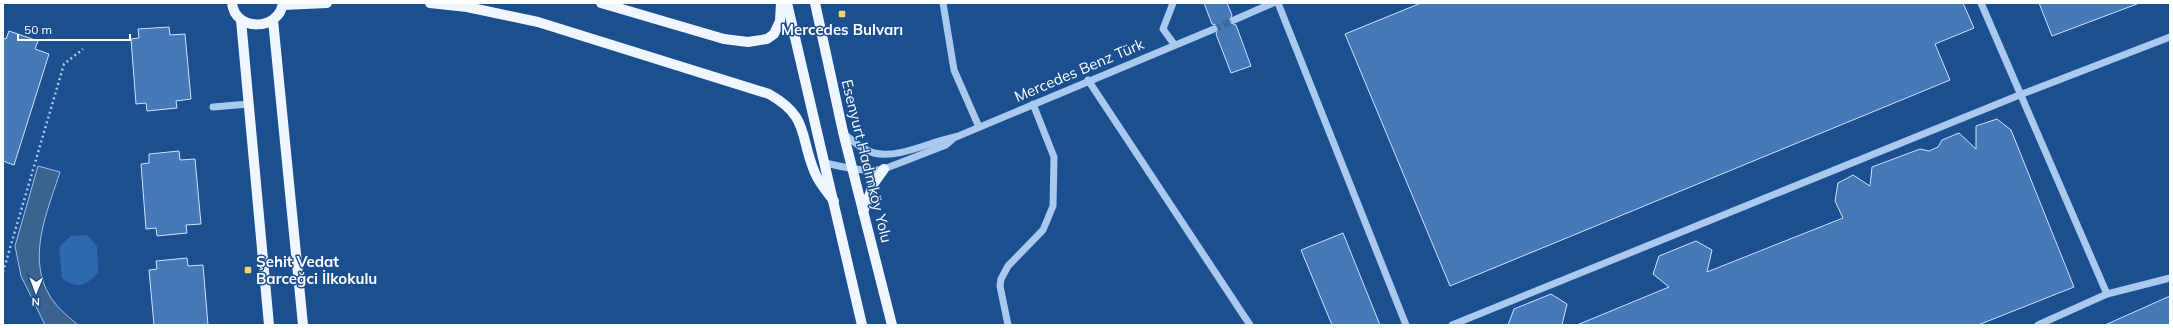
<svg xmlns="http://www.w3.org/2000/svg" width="2173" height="328" viewBox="0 0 2173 328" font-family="Mulish,sans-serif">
<rect width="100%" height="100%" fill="#1b4f8f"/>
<!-- green -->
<path fill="#2e69ad" d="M87,235L97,246L98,273C84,286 79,290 62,278L59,247L71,236Z"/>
<!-- water -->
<path fill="#3c6290" stroke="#9cc4f0" d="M38,166L60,172C47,213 24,262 54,302C60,310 70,318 78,325H45L21,276L15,246Z"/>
<!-- building -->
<g fill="#4478b7" stroke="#cfe3fa">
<polygon points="1204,3 1227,3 1232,15 1229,22 1236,25 1251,66 1231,73 1216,34 1219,27 1217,25 1212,24"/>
<polygon points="1421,3 1963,3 1974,28 1935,44 1950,80 1450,286 1345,34"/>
<polygon points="2039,3 2137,3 2137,4 2052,36"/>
<polygon points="169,27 170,35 185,34 191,99 176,101 177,108 147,111 146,103 136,104 131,39 139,38 138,29"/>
<polygon points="9,31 38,41 35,49 49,54 14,165 3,161 3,38 6,39"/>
<polygon points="1997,119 2011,130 2074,287 1978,325 1577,325 1669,287 1653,274 1659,256 1696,241 1712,250 1707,272 1843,218 1835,201 1838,183 1853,175 1870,186 1872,167 1920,149 1929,151 1938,147 1942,140 1959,133 1976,149 1976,126"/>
<polygon points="179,151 180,160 195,159 201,224 186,225 187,233 157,236 156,228 146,229 141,164 149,163 149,154"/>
<polygon points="1343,233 1380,325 1332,325 1301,250"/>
<polygon points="187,258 188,266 203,265 208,325 154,325 149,270 157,269 156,261"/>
<polygon points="1551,294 1567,304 1562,325 1508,325 1514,309"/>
<polygon points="2170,296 2170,325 2105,325"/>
</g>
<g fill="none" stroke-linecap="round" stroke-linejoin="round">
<!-- minor-tunnel -->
<polyline stroke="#3d69a0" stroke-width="7" stroke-dasharray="7 3.5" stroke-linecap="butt" points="1214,29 1234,20"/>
<!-- path -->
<polyline stroke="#a9c9ee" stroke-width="2.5" stroke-dasharray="2 3" stroke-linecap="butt" points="3,272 64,64 83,49"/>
<!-- minor -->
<g stroke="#a9c9ee" stroke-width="7">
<polyline points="943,3 954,70 979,127"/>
<polyline points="1173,3 1163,29 1174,44"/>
<polyline points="1278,3 1406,325"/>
<polyline points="1981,3 2107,294"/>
<polyline points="1234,20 1273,3"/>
<polyline points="1088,80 1250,325"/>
<polyline points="213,107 249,104"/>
<path d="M843,133C852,140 862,150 874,153C900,159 930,141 956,137L1214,29"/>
<path d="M825,163C844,167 865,173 884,169L946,145L955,137"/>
<polyline points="1008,325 1000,286 1001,279 1008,266 1043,230 1053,206 1054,157 1033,104"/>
<polyline points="1452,325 2022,94 2170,37"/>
<polyline points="2038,325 2107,294 2170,278"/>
</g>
<!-- major -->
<g stroke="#f0f6ff" stroke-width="10">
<path d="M232,3C235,32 279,31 283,3"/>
<path d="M430,3L467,7L538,22L769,94C810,117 799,136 815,173C819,183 827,192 834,201"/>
<polyline points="601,3 724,39 748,42 767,39 774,34 780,21 781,3"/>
<polyline points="787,3 862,325"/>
<polyline points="815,3 843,132 892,325"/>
<polyline points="283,5 327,3"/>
<polyline points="241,20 269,325"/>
<polyline points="273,20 303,325"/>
<polyline points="863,212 874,183 884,169"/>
</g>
</g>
<!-- markers -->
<g fill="#ffd166" stroke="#1b4f8f" stroke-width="1.5">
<rect x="838" y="10" width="8" height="8" rx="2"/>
<rect x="244" y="266" width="8" height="8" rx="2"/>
</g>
<g text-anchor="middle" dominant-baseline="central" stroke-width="3" stroke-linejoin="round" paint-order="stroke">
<!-- poi labels -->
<g font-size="15" font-weight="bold" fill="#fff" stroke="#1b4f8f">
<text x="842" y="29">Mercedes Bulvarı</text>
<text x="256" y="261" text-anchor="start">Şehit Vedat<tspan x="256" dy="17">Barceğci İlkokulu</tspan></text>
</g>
<!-- street labels -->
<g font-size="15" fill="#fff" stroke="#1b4f8f">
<text transform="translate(1079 70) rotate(-23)">Mercedes Benz Türk</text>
<text transform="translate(867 161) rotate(76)">Esenyurt Hadımköy Yolu</text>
</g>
</g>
<!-- border -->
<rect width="2173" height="328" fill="none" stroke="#ffffff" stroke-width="8"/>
<!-- north arrow -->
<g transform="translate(36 292) rotate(181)" stroke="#1b4f8f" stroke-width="3" paint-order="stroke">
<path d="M0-3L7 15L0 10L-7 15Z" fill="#ffffff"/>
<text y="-6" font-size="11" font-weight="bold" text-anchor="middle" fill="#ffffff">N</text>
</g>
<!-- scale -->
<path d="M18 34v6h112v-6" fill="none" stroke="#ffffff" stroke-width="2"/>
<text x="24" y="34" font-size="12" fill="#ffffff" stroke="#1b4f8f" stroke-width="3" paint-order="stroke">50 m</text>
</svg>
